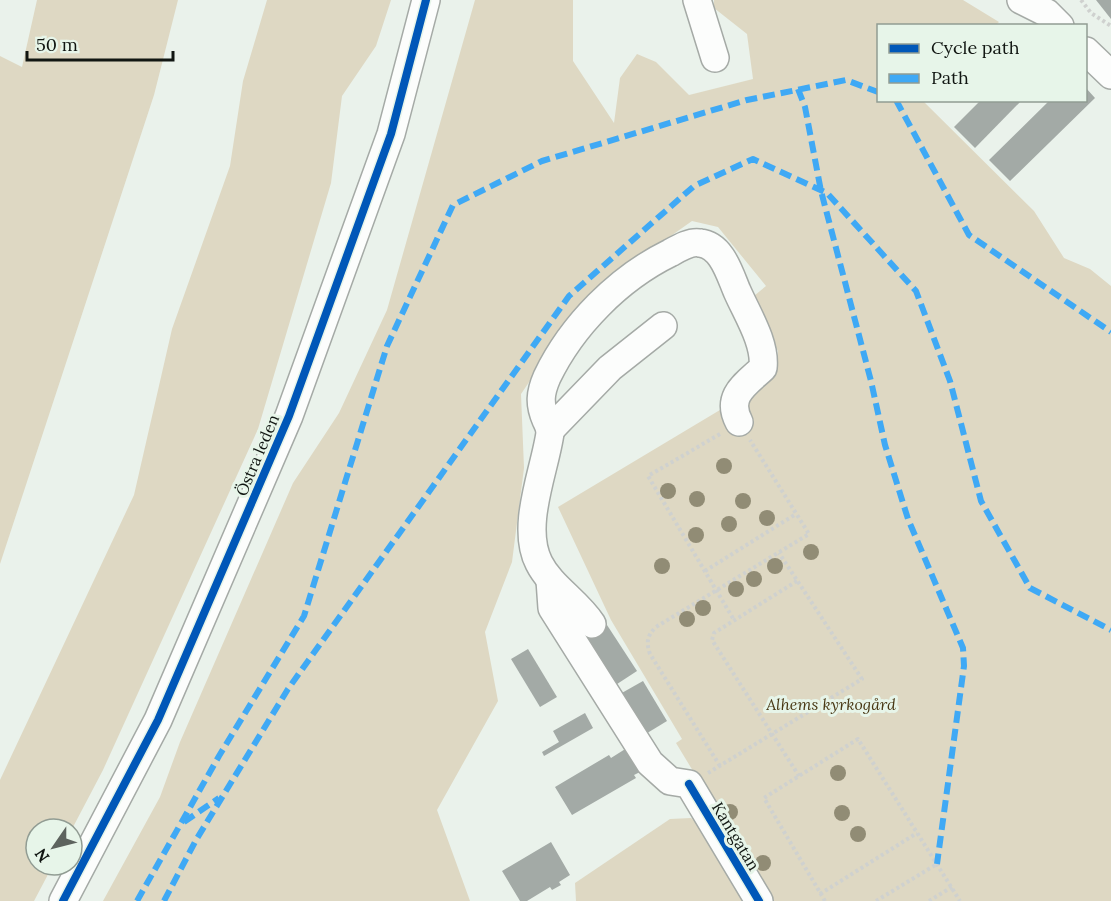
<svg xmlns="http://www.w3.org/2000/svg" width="1111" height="901" viewBox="0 0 1111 901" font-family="Lora,serif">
<rect width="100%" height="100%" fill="#eaf2eb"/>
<!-- green -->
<g fill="#ded8c3">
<polygon points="37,0 178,0 154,95 0,564 0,56 22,67"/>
<polygon points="267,0 391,0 376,46 342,96 331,183 258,429 103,770 72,829 36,829 36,865 53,865 34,901 0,901 0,780 134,495 172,329 230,166 243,81"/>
<polygon points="475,0 573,0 573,61 614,123 620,78 637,54 656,62 689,95 753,79 747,34 714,8 714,0 963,0 999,22 995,26 878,26 878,100 923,101 1034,211 1064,258 1090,269 1111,286 1111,901 772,901 676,743 682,739 611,620 558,507 745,395 775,373 778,351 749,300 766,286 718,227 692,221 610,279 561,335 521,394 524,468 512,562 485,632 498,701 437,810 470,901 103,901 160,797 180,742 293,483 339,413 387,310"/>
<polygon points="691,818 704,829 744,901 576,901 575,883 670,819"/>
</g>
<!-- building -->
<g fill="#a3aaa6">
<polygon points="1096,0 1111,0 1111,19"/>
<polygon points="1086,88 1095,98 1010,181 989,160 1050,100 1086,100"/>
<polygon points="981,100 1022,100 975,148 954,127"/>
<polygon points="607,625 637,671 614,686 584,640"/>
<polygon points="528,649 557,697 540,707 511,659"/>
<polygon points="643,681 667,721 644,735 620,694"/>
<polygon points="585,713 593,728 544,756 542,752 559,742 553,731"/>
<polygon points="630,746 644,770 634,775 636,778 572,815 555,787 609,755 611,758"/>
<polygon points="551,842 570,875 559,882 561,885 552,890 550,887 527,901 520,901 502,871"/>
</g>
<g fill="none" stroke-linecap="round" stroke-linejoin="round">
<!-- minor casing -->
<g stroke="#a5aaa6" stroke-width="30">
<g id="minor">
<polyline points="697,0 715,58"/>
<polyline points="1021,0 1047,13 1060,26"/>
<polyline points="1086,51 1111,75"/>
<polyline points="550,430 610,368 663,326"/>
<polyline points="550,580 552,608 650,763 670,781 689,784 759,901"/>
<path d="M592,624C577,601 551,587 539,563C520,526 545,470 550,433C550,428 548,424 546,420C539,404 540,393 547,377C572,325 619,278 670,253C679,248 691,241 700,243C722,245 730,275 737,291C747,314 766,343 763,368C746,384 725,396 739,422"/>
<polyline points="63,901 158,720 289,416 391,134 426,0"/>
</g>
</g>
<!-- path -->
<g stroke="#cfd1cf" stroke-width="4" stroke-dasharray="3 3" stroke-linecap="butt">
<polyline points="1081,0 1091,13 1111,26"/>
<polyline points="720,434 648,476 734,620"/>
<polyline points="705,571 796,514"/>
<polyline points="797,581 714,633 712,640 799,776"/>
<path d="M720,766L650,654C646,642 647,636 656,627L809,534L750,440"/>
<polyline points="708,773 862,679 779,553"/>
<polyline points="820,894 917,833"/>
<polyline points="825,901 764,798 858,739 960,901"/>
<polyline points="876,901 937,864"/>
<polyline points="929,901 952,887"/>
</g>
<!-- minor -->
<use href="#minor" stroke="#fcfdfc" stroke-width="27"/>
<!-- quiet -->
<g stroke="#3fa9f5" stroke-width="6" stroke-dasharray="12 6" stroke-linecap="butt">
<polyline points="798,89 805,107 821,191 871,381 885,445 908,519 963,648 964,666 937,864"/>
<polyline points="896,100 969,235 1111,332"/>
<polyline points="184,822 219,798"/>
<polyline points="137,901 219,756 304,616 387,346 453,205 542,161 747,100 846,80 878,92"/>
<polyline points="164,901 196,840 288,689 569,296 694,186 753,159 827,193 916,291 950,381 981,501 1030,588 1111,630"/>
</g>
<!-- cycleway casing -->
<g stroke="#e7f5e9" stroke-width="11">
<g id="cycleway">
<polyline points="689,784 759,901"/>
<polyline points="63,901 158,720 289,416 391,134 426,0"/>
</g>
</g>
<!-- cycleway -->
<use href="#cycleway" stroke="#0057b8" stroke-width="8"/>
</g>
<!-- trees -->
<g fill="#918c75">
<circle cx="724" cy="466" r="8"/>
<circle cx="668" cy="491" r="8"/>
<circle cx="697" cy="499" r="8"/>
<circle cx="743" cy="501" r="8"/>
<circle cx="767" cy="518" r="8"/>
<circle cx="729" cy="524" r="8"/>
<circle cx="696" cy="535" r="8"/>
<circle cx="811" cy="552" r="8"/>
<circle cx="662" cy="566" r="8"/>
<circle cx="775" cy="566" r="8"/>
<circle cx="754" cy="579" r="8"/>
<circle cx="736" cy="589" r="8"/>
<circle cx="703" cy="608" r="8"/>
<circle cx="687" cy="619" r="8"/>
<circle cx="838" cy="773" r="8"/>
<circle cx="730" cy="812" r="8"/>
<circle cx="842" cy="813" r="8"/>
<circle cx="858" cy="834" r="8"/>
<circle cx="763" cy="863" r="8"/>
</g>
<g text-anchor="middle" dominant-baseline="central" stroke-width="6" stroke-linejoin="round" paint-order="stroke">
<!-- street labels -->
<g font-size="16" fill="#111612" stroke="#e7f5e9">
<text transform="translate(257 455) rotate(-67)">Östra leden</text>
<text transform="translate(736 836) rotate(59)">Kantgatan</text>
</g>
<!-- park labels -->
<g font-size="16" font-style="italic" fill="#493814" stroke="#e7f5e9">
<text x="831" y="704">Alhems kyrkogård</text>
</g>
</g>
<!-- legend -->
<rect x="877" y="24" width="210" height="78" fill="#e7f5e9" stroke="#919c93" stroke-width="1.5"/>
<rect x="889" y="44" width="30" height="9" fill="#0057b8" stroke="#919c93" stroke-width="1.5"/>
<text x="931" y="54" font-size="18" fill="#111612">Cycle path</text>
<rect x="889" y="74" width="30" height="9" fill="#3fa9f5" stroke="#919c93" stroke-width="1.5"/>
<text x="931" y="84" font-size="18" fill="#111612">Path</text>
<!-- north arrow -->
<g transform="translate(54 847) rotate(235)"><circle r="28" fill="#e7f5e9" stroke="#919c93" stroke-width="1.5"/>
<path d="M0-4.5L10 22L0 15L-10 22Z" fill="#5d635e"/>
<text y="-9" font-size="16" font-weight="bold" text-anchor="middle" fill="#111612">N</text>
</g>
<!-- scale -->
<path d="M27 51v9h146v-9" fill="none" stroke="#111612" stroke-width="3"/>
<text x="36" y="51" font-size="18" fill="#111612" stroke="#e7f5e9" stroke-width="4.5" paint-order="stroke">50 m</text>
</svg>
